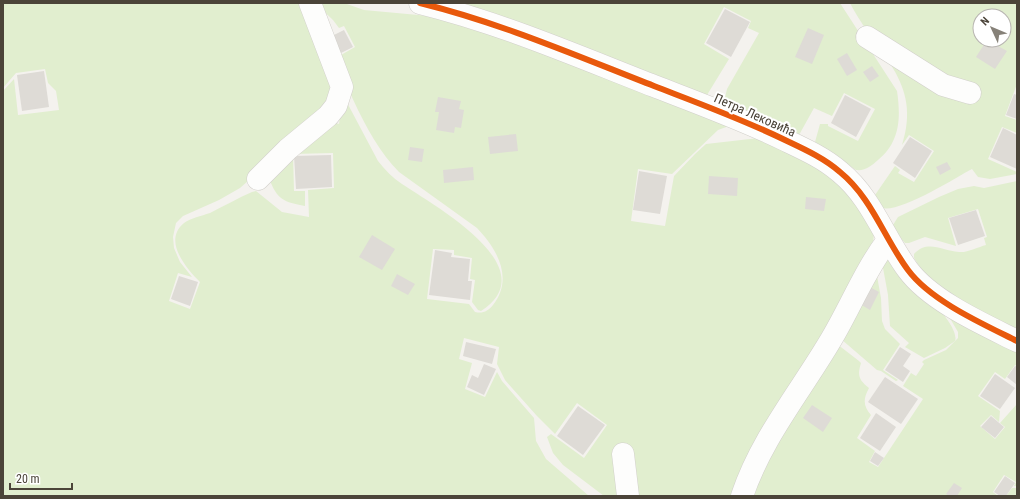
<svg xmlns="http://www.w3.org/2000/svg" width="1020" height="499" viewBox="0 0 1020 499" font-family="'Roboto Condensed',sans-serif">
<rect width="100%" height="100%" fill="#f4f2ee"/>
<!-- green -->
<g fill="#e1eecf" fill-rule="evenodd">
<path d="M3,3H305L337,86L336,97L326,113L240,188L219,200L183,216L176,223L173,237L174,248L180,262L192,277L178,273L169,301L190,309L200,282C187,269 162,241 184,223C191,218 201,216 210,213C224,206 238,198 252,192L256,191L282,212L309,217L308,190L334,188L333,153L293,154L294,191H305V206C284,202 277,200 269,178L278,161L327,120L339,124L343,95L378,161C385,170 393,178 402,184C433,205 548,268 481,311L478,310L472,302L475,280L470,279L472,258L454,255V250L433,249L427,299L469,304L475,312C483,314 488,311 493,305C514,278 497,249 477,228L399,172C363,136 339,66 320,18L333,32L330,34L341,55L355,47L344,26L339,28L333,20L315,3H344L364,10L429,16L480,31L559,60L729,126L718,130L672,174L638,169L631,221L665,226L674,176L695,154L706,144L759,138L788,151L835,177L852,195L874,232L873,246L865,268L821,347L773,421L755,453L742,483L738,496H604L563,465L553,453L547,437L551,434L584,458L607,425L577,403L555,434L537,416L505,380L497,364L499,347L464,338L459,359L472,363L465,389L485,397L497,372L502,381L534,418L536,441L546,459L589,496H3V91L14,79L18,115L59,110L56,91L48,83L45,69L16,73L3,88Z"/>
<path d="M458,3H840L897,91C901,118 900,142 878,160C871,166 866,171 856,170L815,142L820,124H828V126L858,141L875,109L844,93L832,116L814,108L799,135L724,102L727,89L759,33L748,28L751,21L724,7L704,44L729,59L707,95Z"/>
<path d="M850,3H1017V84L1005,116L1017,120V133L1002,127L988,159L1017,172V174L990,179L978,177L972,169C955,178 900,213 882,208L875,195L895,166L900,170L898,173L914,182L934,151L909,135L902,145C923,81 876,54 850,3ZM980,16H1004V40H980Z"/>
<path d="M1017,181V331C981,312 935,294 914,258V254C928,239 942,251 959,252C967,253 978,247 986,245L984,238L987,237L978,209L948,218L956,246L925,237L909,243H905L899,236L893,225L898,217L939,197L958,189L974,186L984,188Z"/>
<path d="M884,253C898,267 962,323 955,341L945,348L924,358L905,347L909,343L890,326L888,295L881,257Z"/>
<polygon points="877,276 881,298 882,321 885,329 900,344 883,370 898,380 896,381 881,371 877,370 841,339"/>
<path d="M948,315L1017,352V366L1015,365L1005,379L995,372L978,396L1000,411L999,422L991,415L980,426L995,439L1005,427L1000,423L1017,404V486H1014L1016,482L1004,475L993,492L998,496H750L754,475L837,344L859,361L861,363C857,376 859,380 869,388C863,399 863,406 871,415L857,438L875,451L869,462L878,467L923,399L903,386L911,373L916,376L924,364L922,362L924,360L946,350L958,338V332Z"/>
<polygon points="1012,488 1017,488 1017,496 1006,496"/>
</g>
<!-- building -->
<g fill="#dedbd6">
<polygon points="725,9 750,22 731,57 706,43"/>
<polygon points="808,28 824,35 812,64 795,57"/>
<polygon points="344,30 353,47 341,53 332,36"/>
<polygon points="987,40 1007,51 995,69 976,57"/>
<polygon points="847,53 857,70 847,76 837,59"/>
<polygon points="872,66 879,76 870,82 863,72"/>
<polygon points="44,71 49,107 22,111 17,75"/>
<polygon points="1014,94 1017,95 1017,119 1006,115"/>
<polygon points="845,95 871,109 856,137 831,123"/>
<polygon points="438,97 461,101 459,109 464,110 461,128 455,127 454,133 436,130 439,112 435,112"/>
<polygon points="1003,128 1017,135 1017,169 990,157"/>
<polygon points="516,134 518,151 490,154 488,137"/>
<polygon points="910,137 932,151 915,178 893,163"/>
<polygon points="410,147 424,149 422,162 408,160"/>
<polygon points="331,155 332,187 296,189 294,156"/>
<polygon points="947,162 951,169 940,175 936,167"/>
<polygon points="473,167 474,180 444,183 443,170"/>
<polygon points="639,171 667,176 660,214 633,210"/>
<polygon points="709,176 738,178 737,196 708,194"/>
<polygon points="806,197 826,199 824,211 805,209"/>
<polygon points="976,210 985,236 958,245 949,218"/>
<polygon points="372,235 395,249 382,270 359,257"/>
<polygon points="435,250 452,253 451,257 470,259 468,281 472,281 470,300 429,295"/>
<polygon points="397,274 415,284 408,295 391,286"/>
<polygon points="179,276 198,282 190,306 171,299"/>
<polygon points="868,286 879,292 870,310 860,304"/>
<polygon points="466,342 496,349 492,364 463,356"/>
<polygon points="900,347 911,354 903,366 910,371 903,382 885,370"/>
<polygon points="484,364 496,369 484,395 467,387 472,375 478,378"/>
<polygon points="1015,366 1017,367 1017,385 1007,377"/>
<polygon points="995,374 1015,388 1000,409 980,396"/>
<polygon points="885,377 918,399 901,424 868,402"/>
<polygon points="812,405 832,418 823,432 803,418"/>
<polygon points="578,406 605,425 583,455 557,436"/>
<polygon points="876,413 896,427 880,451 860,438"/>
<polygon points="991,416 1004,427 995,438 981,427"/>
<polygon points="875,452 884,458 878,466 870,461"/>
<polygon points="1005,476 1015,483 1006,496 1000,496 994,492"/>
<polygon points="954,483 962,488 957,496 949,496 946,494"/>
</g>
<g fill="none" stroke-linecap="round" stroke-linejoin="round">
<!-- minor casing -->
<g stroke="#d2d0cb" stroke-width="23">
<g id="minor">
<path d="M420,3C501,23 577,56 654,86C698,103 742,119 785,140C804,149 824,158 840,172C872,198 884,238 908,270C931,301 983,324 1017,341"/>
<polyline points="867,37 943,85 970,93"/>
<polyline points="258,179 288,149 328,116 336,106 342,87 310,3"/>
<polyline points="623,454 628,496"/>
<path d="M742,496C762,437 801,391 832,338C851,306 865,270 888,240"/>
</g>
</g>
<!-- minor -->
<use href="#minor" stroke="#fdfdfc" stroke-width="22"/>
<!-- cycleway casing -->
<g stroke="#fff" stroke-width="8">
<path id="cycleway" d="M420,3C501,23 577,56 654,86C698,103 742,119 785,140C804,149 824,158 840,172C872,198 884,238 908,270C931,301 983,324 1017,341"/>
</g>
<!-- cycleway -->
<use href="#cycleway" stroke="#e8590c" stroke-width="6"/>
</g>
<g text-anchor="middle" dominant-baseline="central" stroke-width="4" stroke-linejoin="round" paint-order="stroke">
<!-- street labels -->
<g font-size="13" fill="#4b4439" stroke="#fff">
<text transform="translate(755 115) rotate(24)">Петра Лековића</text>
</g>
</g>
<!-- border -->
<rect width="1020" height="499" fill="none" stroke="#4b4439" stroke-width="8"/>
<!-- north arrow -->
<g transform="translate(992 28) rotate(314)"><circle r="19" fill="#ffffff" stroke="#b7b4b0"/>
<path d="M0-3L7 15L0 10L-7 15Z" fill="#868178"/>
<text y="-6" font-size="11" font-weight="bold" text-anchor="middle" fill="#4b4439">N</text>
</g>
<!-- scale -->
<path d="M10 483v6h62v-6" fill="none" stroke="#4b4439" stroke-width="2"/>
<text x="16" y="483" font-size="12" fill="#4b4439" stroke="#ffffff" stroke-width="3" paint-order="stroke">20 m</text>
</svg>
